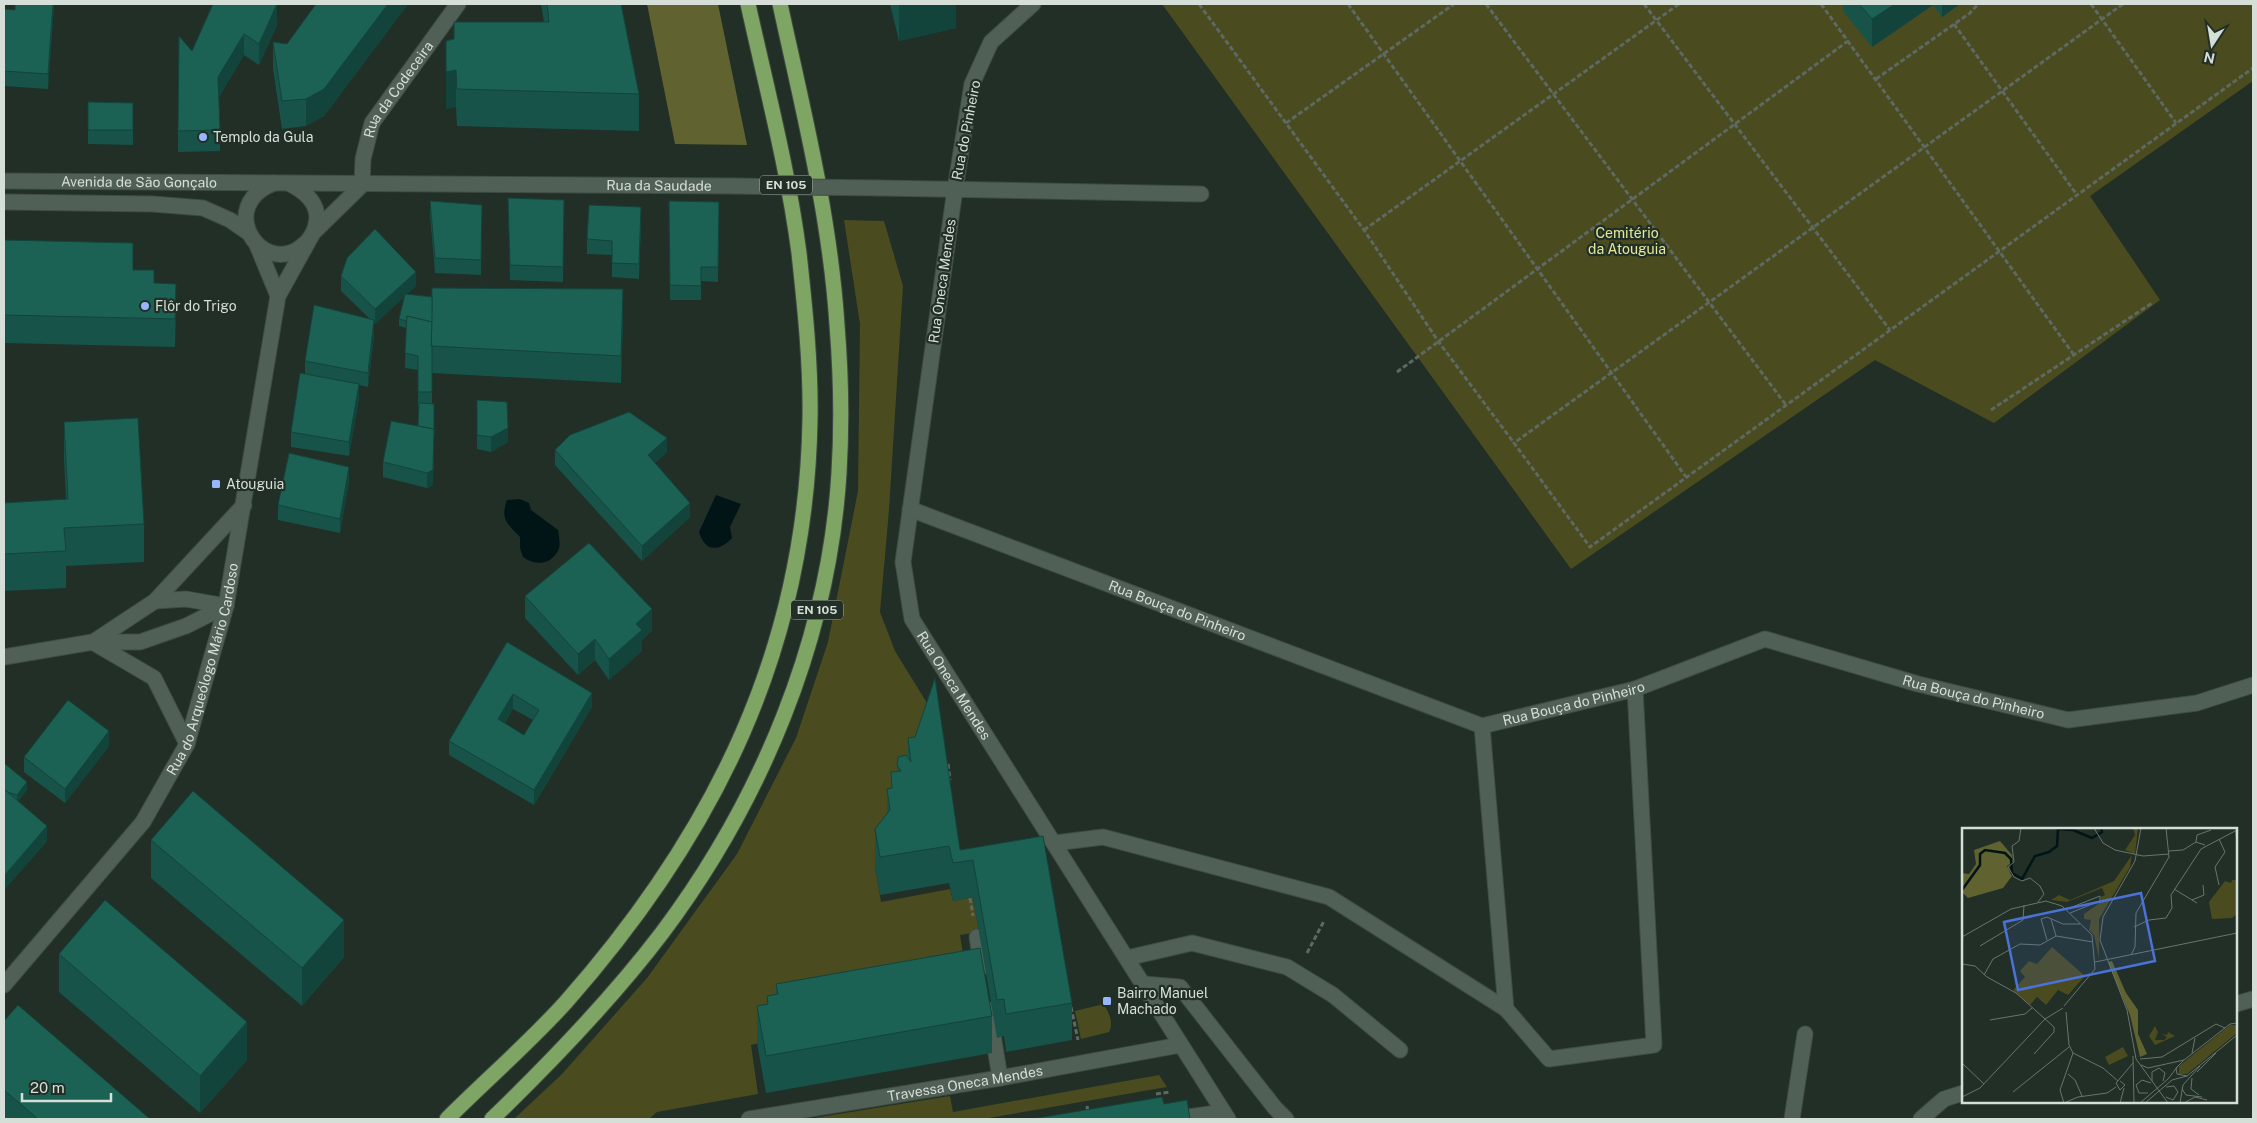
<svg xmlns="http://www.w3.org/2000/svg" width="2257" height="1123" viewBox="0 0 2257 1123" font-family="'Public Sans',sans-serif">
<rect width="100%" height="100%" fill="#212f26"/>
<!-- green -->
<g fill="#4a4b1f">
<polygon points="1162,4 2253,4 2253,81 2090,196 2160,300 1994,423 1875,360 1571,569"/>
<polygon points="844,220 884,221 903,286 889,510 880,612 895,651 935,716 890,848 875,866 881,902 950,889 953,901 973,897 979,932 960,935 963,954 768,1041 751,1045 758,1094 657,1112 649,1119 514,1119 562,1074 647,978 737,854 796,738 828,642 858,491 860,324"/>
<path d="M1104,1004C1109,1014 1114,1022 1109,1032L1081,1039L1075,1011Z"/>
<polygon points="1159,1075 1167,1087 983,1119 808,1119 950,1096 953,1112"/>
</g>
<!-- forest -->
<polygon fill="#606230" points="647,4 718,4 747,145 675,144"/>
<!-- water -->
<g fill="#011516">
<path d="M716,495L741,504L730,527L732,538C719,552 705,552 699,532Z"/>
<path d="M520,499L529,503L531,510L558,530C559,536 561,545 558,551C550,565 535,566 523,557L520,548V537C507,523 500,520 507,500Z"/>
</g>
<g fill="none" stroke-linecap="round" stroke-linejoin="round">
<!-- minor casing -->
<g stroke="#3f4b43" stroke-width="17">
<g id="minor">
<path id="s1" d="M1033,4L991,42L972,84L955,189L903,562L912,619L1228,1119"/>
<path id="s2" d="M4,181L734,186"/>
<path d="M274,183C215,206 261,277 301,247C311,240 316,230 317,218C317,201 304,191 290,184"/>
<path id="s3" d="M362,185L363,159L372,123L458,4"/>
<polyline points="880,188 1201,194"/>
<polyline points="4,202 153,204 203,208 230,220 249,233"/>
<polyline points="315,231 362,185"/>
<polyline points="257,245 278,296"/>
<path id="s4" d="M910,509L1482,726L1635,689L1765,639L1918,684L2068,720L2197,703L2253,685"/>
<polyline points="155,601 186,599 226,606"/>
<polyline points="93,642 155,601 244,505"/>
<polyline points="94,643 154,678 187,744"/>
<polyline points="4,657 93,642 140,642 186,626 226,606"/>
<polyline points="1482,726 1506,1009"/>
<polyline points="1055,843 1103,837 1329,897 1506,1009 1549,1059 1654,1045 1635,689"/>
<polyline points="977,937 982,967"/>
<polyline points="1127,958 1192,943 1287,967 1333,995 1400,1050"/>
<polyline points="1144,984 1180,987 1275,1108 1286,1119"/>
<path id="s5" d="M4,985L143,822L187,744L226,606L278,296L308,242"/>
<polyline points="2236,1004 2253,999"/>
<polyline points="989,1010 1000,1078"/>
<path id="s6" d="M749,1119L1000,1078L1180,1045"/>
<polyline points="1175,1119 1223,1112"/>
<polyline points="1792,1119 1805,1034"/>
<polyline points="1921,1119 1944,1099 1963,1093"/>
</g>
</g>
<!-- highway casing -->
<g stroke="#3f4b43" stroke-width="17">
<g id="highway">
<path d="M447,1119C486,1080 529,1043 566,1002C715,833 806,649 810,420C811,365 805,308 799,253C788,169 766,86 748,4"/>
<path d="M492,1119C552,1061 611,1000 662,933C761,801 829,639 839,473C842,424 841,374 837,325C830,216 803,110 780,4"/>
</g>
</g>
<!-- path -->
<g stroke="#5d6961" stroke-width="3" stroke-dasharray="5 2.5" stroke-linecap="butt">
<polyline points="1199,4 1364,230 1438,341 1514,443"/>
<polyline points="1348,4 1686,477"/>
<polyline points="1486,4 1786,405"/>
<polyline points="1644,4 1890,330"/>
<polyline points="1821,4 2074,355"/>
<polyline points="2091,4 2176,123"/>
<polyline points="2123,4 1514,443 1590,547 2253,68"/>
<polyline points="1954,24 2077,195"/>
<polyline points="1876,79 1970,13 1978,4"/>
<polyline points="1286,123 1454,4"/>
<polyline points="1364,230 1679,4"/>
<polyline points="1397,372 1848,41"/>
<polyline points="1991,410 2152,303"/>
<polyline points="948,764 950,780"/>
<polyline points="970,898 973,916"/>
<polyline points="1307,953 1324,921"/>
<polyline points="1071,1007 1078,1040"/>
<polyline points="1156,1094 1170,1092"/>
<polyline points="1087,1106 1089,1119"/>
</g>
<!-- minor -->
<use href="#minor" stroke="#516056" stroke-width="15"/>
<!-- highway -->
<use href="#highway" stroke="#7fa565" stroke-width="15"/>
<!-- minor-bridge casing -->
<g stroke="#3f4b43" stroke-width="17" stroke-linecap="butt">
<polyline id="minor-bridge" points="734,186 880,188"/>
</g>
<!-- minor-bridge -->
<use href="#minor-bridge" stroke="#516056" stroke-width="15"/>
</g>
<!-- wall -->
<g fill="#175348" fill-rule="evenodd">
<polygon points="15,4 54,4 48,89 4,86 4,9 15,10"/>
<polygon points="213,4 277,25 259,65 244,55 219,97 220,151 178,152 178,131 192,51"/>
<polygon points="316,4 408,4 324,116 306,126 282,129 273,69 273,42 287,44"/>
<polygon points="541,4 621,4 639,94 639,131 457,126 456,107 446,109 446,41 454,39 454,22 544,22"/>
<polygon points="890,4 956,4 956,28 899,41"/>
<polygon points="1843,4 1960,4 1942,17 1933,5 1872,47 1843,11"/>
<polygon points="133,103 133,145 88,144 88,130"/>
<polygon points="508,198 564,200 563,282 510,280"/>
<polygon points="430,201 482,205 481,275 435,273 430,215"/>
<polygon points="669,201 719,202 718,282 701,281 701,300 670,300"/>
<polygon points="641,221 639,279 612,277 612,255 587,254 587,239"/>
<polygon points="4,240 133,270 154,283 176,311 175,347 4,343"/>
<polygon points="341,276 416,286 407,294 623,317 621,383 432,373 432,404 434,404 433,485 427,488 383,477 383,462 418,426 419,406 418,406 418,370 405,368 406,328 399,326 399,319 404,297 375,324 374,322 374,335 368,387 359,385 359,398 349,456 291,447 291,432 305,374 305,361 371,320 341,291"/>
<polygon points="477,400 508,442 491,452 477,449"/>
<polygon points="64,422 144,524 144,562 66,566 66,588 4,591 4,503 66,500 64,459"/>
<polygon points="555,450 667,452 655,463 690,517 642,561 555,465"/>
<polygon points="349,481 340,533 278,520 278,505"/>
<polygon points="525,596 652,630 642,640 642,651 609,680 595,660 578,675 525,618"/>
<path d="M507,642L592,707L534,805L449,755V741ZM513,709L533,720L524,735L505,723Z"/>
<polygon points="908,738 960,850 1043,836 1072,1003 1072,1040 1006,1052 1004,1036 997,1038 973,897 953,901 949,883 880,895 875,866 875,829 887,814 887,789 891,788 891,772 897,771 897,765 908,758"/>
<polygon points="109,746 65,803 24,772 24,757"/>
<polygon points="4,763 27,790 18,801 47,841 4,890"/>
<polygon points="151,840 344,957 302,1006 151,878"/>
<polygon points="59,954 247,1060 200,1113 59,992"/>
<polygon points="776,984 992,1016 992,1053 766,1093 757,1043 757,1006 767,1004 767,996 776,994"/>
<polygon points="4,1021 150,1119 4,1119"/>
</g>
<!-- shaded-wall -->
<g fill="#13443b">
<polygon points="53,4 54,4 48,89 48,74"/>
<polygon points="277,4 277,25 259,65 259,44"/>
<polygon points="388,4 408,4 324,116 306,126 306,99"/>
<polygon points="899,4 956,4 956,28 899,41"/>
<polygon points="1895,4 1933,4 1933,5 1872,47 1872,19"/>
<polygon points="1942,4 1960,4 1942,17"/>
<polygon points="244,34 244,55 218,98 218,77"/>
<polygon points="456,70 456,107 446,109 446,72"/>
<polygon points="641,207 641,221 639,279 639,264"/>
<polygon points="416,272 416,286 375,324 375,309"/>
<polygon points="176,284 176,311 175,347 175,319"/>
<polygon points="623,289 623,317 621,383 621,356"/>
<polygon points="374,320 374,335 368,387 368,373"/>
<polygon points="359,384 359,398 349,456 349,442"/>
<polygon points="508,428 508,442 491,452 491,437"/>
<polygon points="434,429 433,485 427,488 427,473"/>
<polygon points="667,438 667,452 648,469 648,455"/>
<polygon points="349,467 349,481 340,533 340,519"/>
<polygon points="690,503 690,517 642,561 642,546"/>
<polygon points="652,609 652,630 642,640 642,651 609,680 609,659 636,624"/>
<polygon points="595,639 595,660 578,675 578,654"/>
<polygon points="592,693 592,707 534,805 534,790"/>
<polygon points="513,694 513,709 498,734 498,719"/>
<polygon points="109,731 109,746 65,803 65,789"/>
<polygon points="27,782 27,790 17,802 17,795"/>
<polygon points="47,826 47,841 4,890 4,876"/>
<polygon points="344,920 344,957 302,1006 302,968"/>
<polygon points="247,1022 247,1060 200,1113 200,1076"/>
</g>
<!-- building -->
<g fill="#1b6154" stroke="#13443b" fill-rule="evenodd">
<polygon points="15,4 53,4 48,74 4,71 4,9 15,10"/>
<polygon points="213,4 277,4 259,44 244,34 218,77 220,130 178,131 179,36 192,51"/>
<polygon points="316,4 388,4 324,89 306,99 282,101 273,42 287,44"/>
<polygon points="547,4 621,4 639,94 457,89 456,70 446,72 446,41 454,39 454,22 549,22"/>
<polygon points="1859,4 1895,4 1872,19"/>
<polygon points="88,102 133,103 133,130 88,130"/>
<polygon points="508,198 564,200 563,267 510,265"/>
<polygon points="430,201 482,205 481,260 435,258"/>
<polygon points="669,201 719,202 718,267 701,267 701,286 670,285"/>
<polygon points="589,205 641,207 639,264 612,263 612,241 587,239"/>
<polygon points="375,229 416,272 375,309 341,276 347,258"/>
<polygon points="4,240 133,243 133,270 154,270 154,283 176,284 175,319 4,315"/>
<polygon points="432,288 623,289 621,356 431,346"/>
<polygon points="405,294 432,297 432,322 407,316 407,321 399,319"/>
<polygon points="314,305 374,320 368,373 305,361"/>
<polygon points="407,316 432,322 431,346 432,346 432,392 418,392 418,356 405,353"/>
<polygon points="300,373 359,384 349,442 291,432"/>
<polygon points="477,400 507,402 508,428 491,437 477,435"/>
<polygon points="419,403 434,404 434,436 434,429 418,426"/>
<polygon points="629,412 667,438 648,455 690,503 642,546 555,450 570,435"/>
<polygon points="138,418 144,524 64,528 66,551 4,554 4,503 68,499 64,422"/>
<polygon points="391,421 434,429 433,470 427,473 383,462"/>
<polygon points="289,453 349,467 340,519 278,505"/>
<polygon points="589,543 652,609 636,624 642,630 609,659 595,639 578,654 525,596"/>
<path d="M507,642L592,693L534,790L449,741ZM513,694L539,710L524,735L498,719Z"/>
<polygon points="935,678 960,850 1043,836 1072,1003 1006,1014 1004,999 997,1000 973,860 953,863 949,846 880,857 875,829 890,810 887,789 892,788 891,772 901,771 897,765 898,757 906,755 911,762 908,738 915,737"/>
<polygon points="68,700 109,731 65,789 24,757"/>
<polygon points="4,763 27,782 17,795 7,792 4,789"/>
<polygon points="4,789 47,826 4,876"/>
<polygon points="193,791 344,920 302,968 151,840"/>
<polygon points="105,900 247,1022 200,1076 59,954"/>
<polygon points="980,948 992,1016 766,1056 757,1006 768,1004 767,996 778,994 776,984"/>
<polygon points="18,1005 150,1119 38,1119 4,1090 4,1021"/>
<polygon points="1162,1097 1164,1104 1187,1100 1190,1119 1032,1119"/>
</g>
<!-- markers -->
<g fill="#97b6fd" stroke="#212f26" stroke-width="2">
<circle cx="203" cy="137" r="5"/>
<circle cx="145" cy="306" r="5"/>
<rect x="211" y="479" width="10" height="10" rx="2.5"/>
<rect x="1102" y="996" width="10" height="10" rx="2.5"/>
</g>
<g text-anchor="middle" dominant-baseline="central" stroke-width="4.5" stroke-linejoin="round" paint-order="stroke">
<!-- shield labels -->
<g fill="#212f26" stroke="#a0aaa3" stroke-width="1">
<rect x="760" y="175.5" width="52" height="19" rx="4"/>
<rect x="791" y="600.5" width="52" height="19" rx="4"/>
</g>
<g font-size="12" font-weight="bold" fill="#d6ded8">
<text x="786" y="185">EN 105</text>
<text x="817" y="610">EN 105</text>
</g>
<!-- street labels -->
<g font-size="14" fill="#d6ded8" stroke="#212f26">
<text stroke="none"><textPath href="#s3" startOffset="105">Rua da Codeceira</textPath></text>
<text transform="translate(966 130) rotate(-79)">Rua do Pinheiro</text>
<text stroke="none"><textPath href="#s2" startOffset="135">Avenida de São Gonçalo</textPath></text>
<text stroke="none"><textPath href="#s2" startOffset="655">Rua da Saudade</textPath></text>
<text transform="translate(942 281) rotate(-82)">Rua Oneca Mendes</text>
<text stroke="none"><textPath href="#s4" startOffset="286">Rua Bouça do Pinheiro</textPath></text>
<text stroke="none"><textPath href="#s5" startOffset="380">Rua do Arqueólogo Mário Cardoso</textPath></text>
<text stroke="none"><textPath href="#s1" startOffset="722">Rua Oneca Mendes</textPath></text>
<text stroke="none"><textPath href="#s4" startOffset="1125">Rua Bouça do Pinheiro</textPath></text>
<text stroke="none"><textPath href="#s4" startOffset="706">Rua Bouça do Pinheiro</textPath></text>
<text stroke="none"><textPath href="#s6" startOffset="219">Travessa Oneca Mendes</textPath></text>
</g>
<!-- poi labels -->
<g font-size="14" fill="#d6ded8" stroke="#212f26" text-anchor="start">
<text x="213" y="137">Templo da Gula</text>
<text x="155" y="306">Flôr do Trigo</text>
<text x="226" y="484">Atouguia</text>
<text x="1117" y="993">Bairro Manuel<tspan x="1117" dy="16">Machado</tspan></text>
</g>
<!-- park labels -->
<g font-size="14" fill="#e5e999" stroke="#212f26">
<text x="1627" y="233">Cemitério<tspan x="1627" dy="16">da Atouguia</tspan></text>
</g>
</g>
<!-- overview -->
<g transform="translate(1962 828)">
<rect width="275" height="275" fill="#212f26"/>
<path d="M171,0H176L173,26L163,22L173,7ZM170,27L168,39L137,91V131L132,107L127,102L129,92L122,91V86L139,74V69L143,67L140,60L105,74L89,72L97,67L108,72L152,53ZM270,52H275V86L270,90L250,91L247,74L263,53L269,55ZM90,119L123,148L106,167L96,162L84,177L75,169L68,177L51,162L63,149L58,143L67,133L75,136ZM268,197H275V205L225,246H217V238ZM193,198L196,204L193,212H202L205,209L200,206L205,207L206,204L213,208L193,217L187,208ZM161,219L166,228L147,237L143,229Z" fill="#4a4b1f"/>
<path d="M38,13L50,27L51,34L45,38L50,48L41,60L6,70L0,64V45L7,46L14,36L12,22ZM150,133L164,165L176,182V206L185,226L178,229L168,187L146,134Z" fill="#606230"/>
<path fill="none" stroke="#011516" stroke-width="2.5" d="M0,62L18,37V26L23,22L43,25L49,31L50,45L60,51L73,28L87,24L95,18L96,1L111,2L130,10L140,4L139,0"/>
<path fill="none" stroke="#69756d" stroke-width="1" d="M59,0L57,13L50,18L52,34L46,39L52,49L60,53L68,50L78,58L82,66L76,74M132,0L141,15L153,22L181,28L207,26M179,0L173,33L141,89L138,112L165,182L174,231L206,275M274,3L275,20M234,14L235,7L249,2M207,23L221,22L234,14L243,17M257,57L253,39L263,24L257,11M212,61L235,75M230,72L242,67L241,57M105,81L138,68V73L108,85M89,91L94,108M172,99L187,92L204,90L210,80L209,67L239,21L275,2M0,109L49,81L84,73L100,78L130,107L133,141L102,178M85,112L79,91L85,89L101,96H118M18,118L61,92L62,77M169,127L173,119L174,85L207,29L204,0M133,134L275,105M0,136L13,138L25,149L54,165L92,199V204L72,226M22,147L31,131L58,116L78,117L94,108L131,114M104,184L107,217L111,225L141,240L156,253M28,192L63,186L70,180M275,195L268,196L222,232L214,240L215,246L225,248L275,207M230,225L233,210M171,228L172,275M178,231L200,229L254,196L263,200M0,235L22,256M179,237L186,240L222,232M235,244L254,225M106,246L113,252L120,268M230,250L229,261L237,267M158,253L163,257L158,262L154,255L171,235M190,253V244L197,240L203,245L201,253M220,261L224,267L240,269M51,264L107,219M186,265H177L174,257L180,252L189,255M0,269L18,260L83,191L101,180M204,269L211,272L216,264L212,258L204,259M102,275L116,269L145,265L154,259M102,275L98,262L111,225M158,275L162,260M178,275L206,251L216,238M183,275L210,252L225,248M218,275L221,257L238,238M222,275L233,269L245,272"/>
<path fill="#4b72d8" fill-opacity="0.15" stroke="#4b72d8" stroke-width="2.5" d="M179,65L193,133L56,162L42,94Z"/>
<rect width="275" height="275" fill="none" stroke="#d6ded8" stroke-width="2.5"/>
</g>
<!-- border -->
<rect width="2257" height="1123" fill="none" stroke="#d6ded8" stroke-width="10"/>
<!-- north arrow -->
<g transform="translate(2212 45) rotate(192)" stroke="#212f26" stroke-width="4" paint-order="stroke">
<path d="M0-4L9 19L0 12L-9 19Z" fill="#d6ded8"/>
<text y="-8" font-size="14" font-weight="bold" text-anchor="middle" fill="#d6ded8">N</text>
</g>
<!-- scale -->
<path d="M22 1093v8h89v-8" fill="none" stroke="#d6ded8" stroke-width="2.5"/>
<text x="30" y="1093" font-size="15" fill="#d6ded8" stroke="#212f26" stroke-width="4" paint-order="stroke">20 m</text>
</svg>
